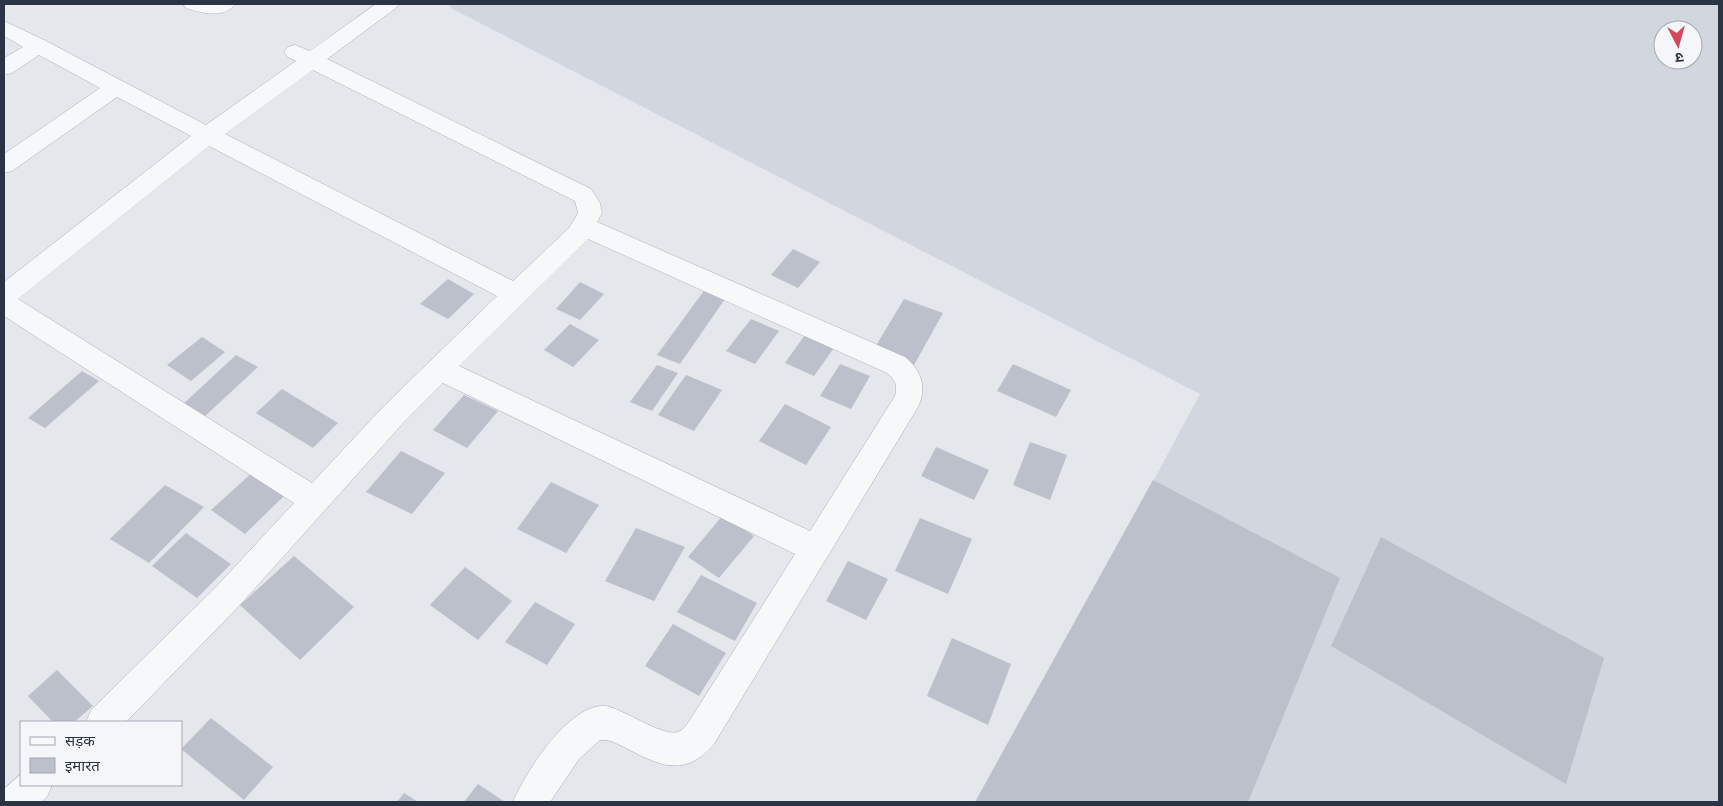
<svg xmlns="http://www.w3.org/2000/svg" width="1723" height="806" viewBox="0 0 1723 806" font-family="'Sofia Sans Condensed','Noto Sans Devanagari',sans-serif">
<rect width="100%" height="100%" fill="#e4e7ec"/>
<!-- built -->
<path fill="#d2d6de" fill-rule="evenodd" d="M453,4H1719V802H981L1200,394L449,7ZM1663,30H1693V60H1663Z"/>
<!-- building -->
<g fill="#bbc0ca">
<polygon points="793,249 820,262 798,288 771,275"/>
<polygon points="448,279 474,294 448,319 420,304"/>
<polygon points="580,282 604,294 580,320 556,309"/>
<polygon points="706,288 727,296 680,364 657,355"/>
<polygon points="904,299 943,313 914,365 874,349"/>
<polygon points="751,319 779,331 755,364 726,351"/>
<polygon points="570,324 599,340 573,367 544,350"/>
<polygon points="807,332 836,345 814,376 785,363"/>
<polygon points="202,337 225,352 191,381 167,365"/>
<polygon points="236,355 258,367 203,418 181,406"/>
<polygon points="840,364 870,376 851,409 820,396"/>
<polygon points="1013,364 1071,390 1056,417 997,391"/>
<polygon points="657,365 678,373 652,411 630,402"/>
<polygon points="82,371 99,381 45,428 28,418"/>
<polygon points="686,375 722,390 694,431 658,415"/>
<polygon points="282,389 338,423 313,448 256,413"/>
<polygon points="464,395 498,411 467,448 433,430"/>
<polygon points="785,404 831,427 806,465 759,441"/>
<polygon points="1030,442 1067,455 1050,500 1013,485"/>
<polygon points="936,447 989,470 974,500 921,476"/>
<polygon points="401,451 445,473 412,514 366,492"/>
<polygon points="254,471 287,493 245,534 211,510"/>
<polygon points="1153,480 1340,578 1248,802 975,802"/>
<polygon points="551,482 599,505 566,553 517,529"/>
<polygon points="165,485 204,507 149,563 110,539"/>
<polygon points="723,515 754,536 719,578 688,557"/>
<polygon points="920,518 972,539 948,594 895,571"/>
<polygon points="636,528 685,547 654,601 605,581"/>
<polygon points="186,533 231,564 197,598 152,566"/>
<polygon points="1381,537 1604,658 1566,784 1331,646"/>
<polygon points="294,556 354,607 300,660 240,605"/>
<polygon points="848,561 888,579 866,620 826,601"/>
<polygon points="465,567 512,601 478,640 430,605"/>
<polygon points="701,575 757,603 735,641 677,612"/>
<polygon points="535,602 575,624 547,665 505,642"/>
<polygon points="673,624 726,653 699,696 645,666"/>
<polygon points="952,638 1011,664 988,725 927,696"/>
<polygon points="57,670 93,706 74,722 53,722 28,696"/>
<polygon points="211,718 273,767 244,800 181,749"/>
<polygon points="478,784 505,802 464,802"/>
<polygon points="404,793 418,802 397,802"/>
</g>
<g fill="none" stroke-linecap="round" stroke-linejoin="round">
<!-- minor casing -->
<g stroke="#a9aeb7" stroke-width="1">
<g id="minor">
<path d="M183,4H235C225,19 200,13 186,8Z"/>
<path d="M376,4H399L396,8L327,59L591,189L600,203L602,213L597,222L905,357C922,371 927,388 918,407L714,744C685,778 660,766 626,748C617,744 610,739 600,740L579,759L550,802H513C525,773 568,704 605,706C623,708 666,740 680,731C684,729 687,724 690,720L795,554L443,383L404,422L238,607L126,722H86L91,710L216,587L294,503L4,316V282L191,136L117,97L12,171L4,173V154L100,88L39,55L12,73L4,75V58L23,47L4,36V21L46,41L206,125L296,61L288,57L284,52L288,47L295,45L310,51ZM313,70L575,201L578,213L569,228L513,281L225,134ZM209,146L497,296L384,406L312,483L18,299ZM588,239L887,373C895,380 898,385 895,396L810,531L459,366Z"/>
<polygon points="21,774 21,785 52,785 47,797 41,802 4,802 4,789"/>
</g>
</g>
<!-- minor -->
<use href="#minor" fill="#f7f8fa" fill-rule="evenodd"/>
</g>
<!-- border -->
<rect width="1723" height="806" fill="none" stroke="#2b3445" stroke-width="10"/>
<!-- legend -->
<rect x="20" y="721" width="162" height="65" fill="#f4f6f9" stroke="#a4a8b1"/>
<rect x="30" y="737" width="25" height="8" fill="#f7f8fa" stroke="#a4a8b1"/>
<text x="65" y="746" font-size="15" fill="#2b3445">सड़क</text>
<rect x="30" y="758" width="25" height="15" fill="#bbc0ca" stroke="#a4a8b1"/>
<text x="65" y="771" font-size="15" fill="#2b3445">इमारत</text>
<!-- north arrow -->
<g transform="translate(1678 45) rotate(174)"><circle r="24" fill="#f4f6f9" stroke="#a4a8b1"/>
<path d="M0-4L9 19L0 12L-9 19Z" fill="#d1495b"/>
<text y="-8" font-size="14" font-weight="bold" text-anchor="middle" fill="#2b3445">उ</text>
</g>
</svg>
